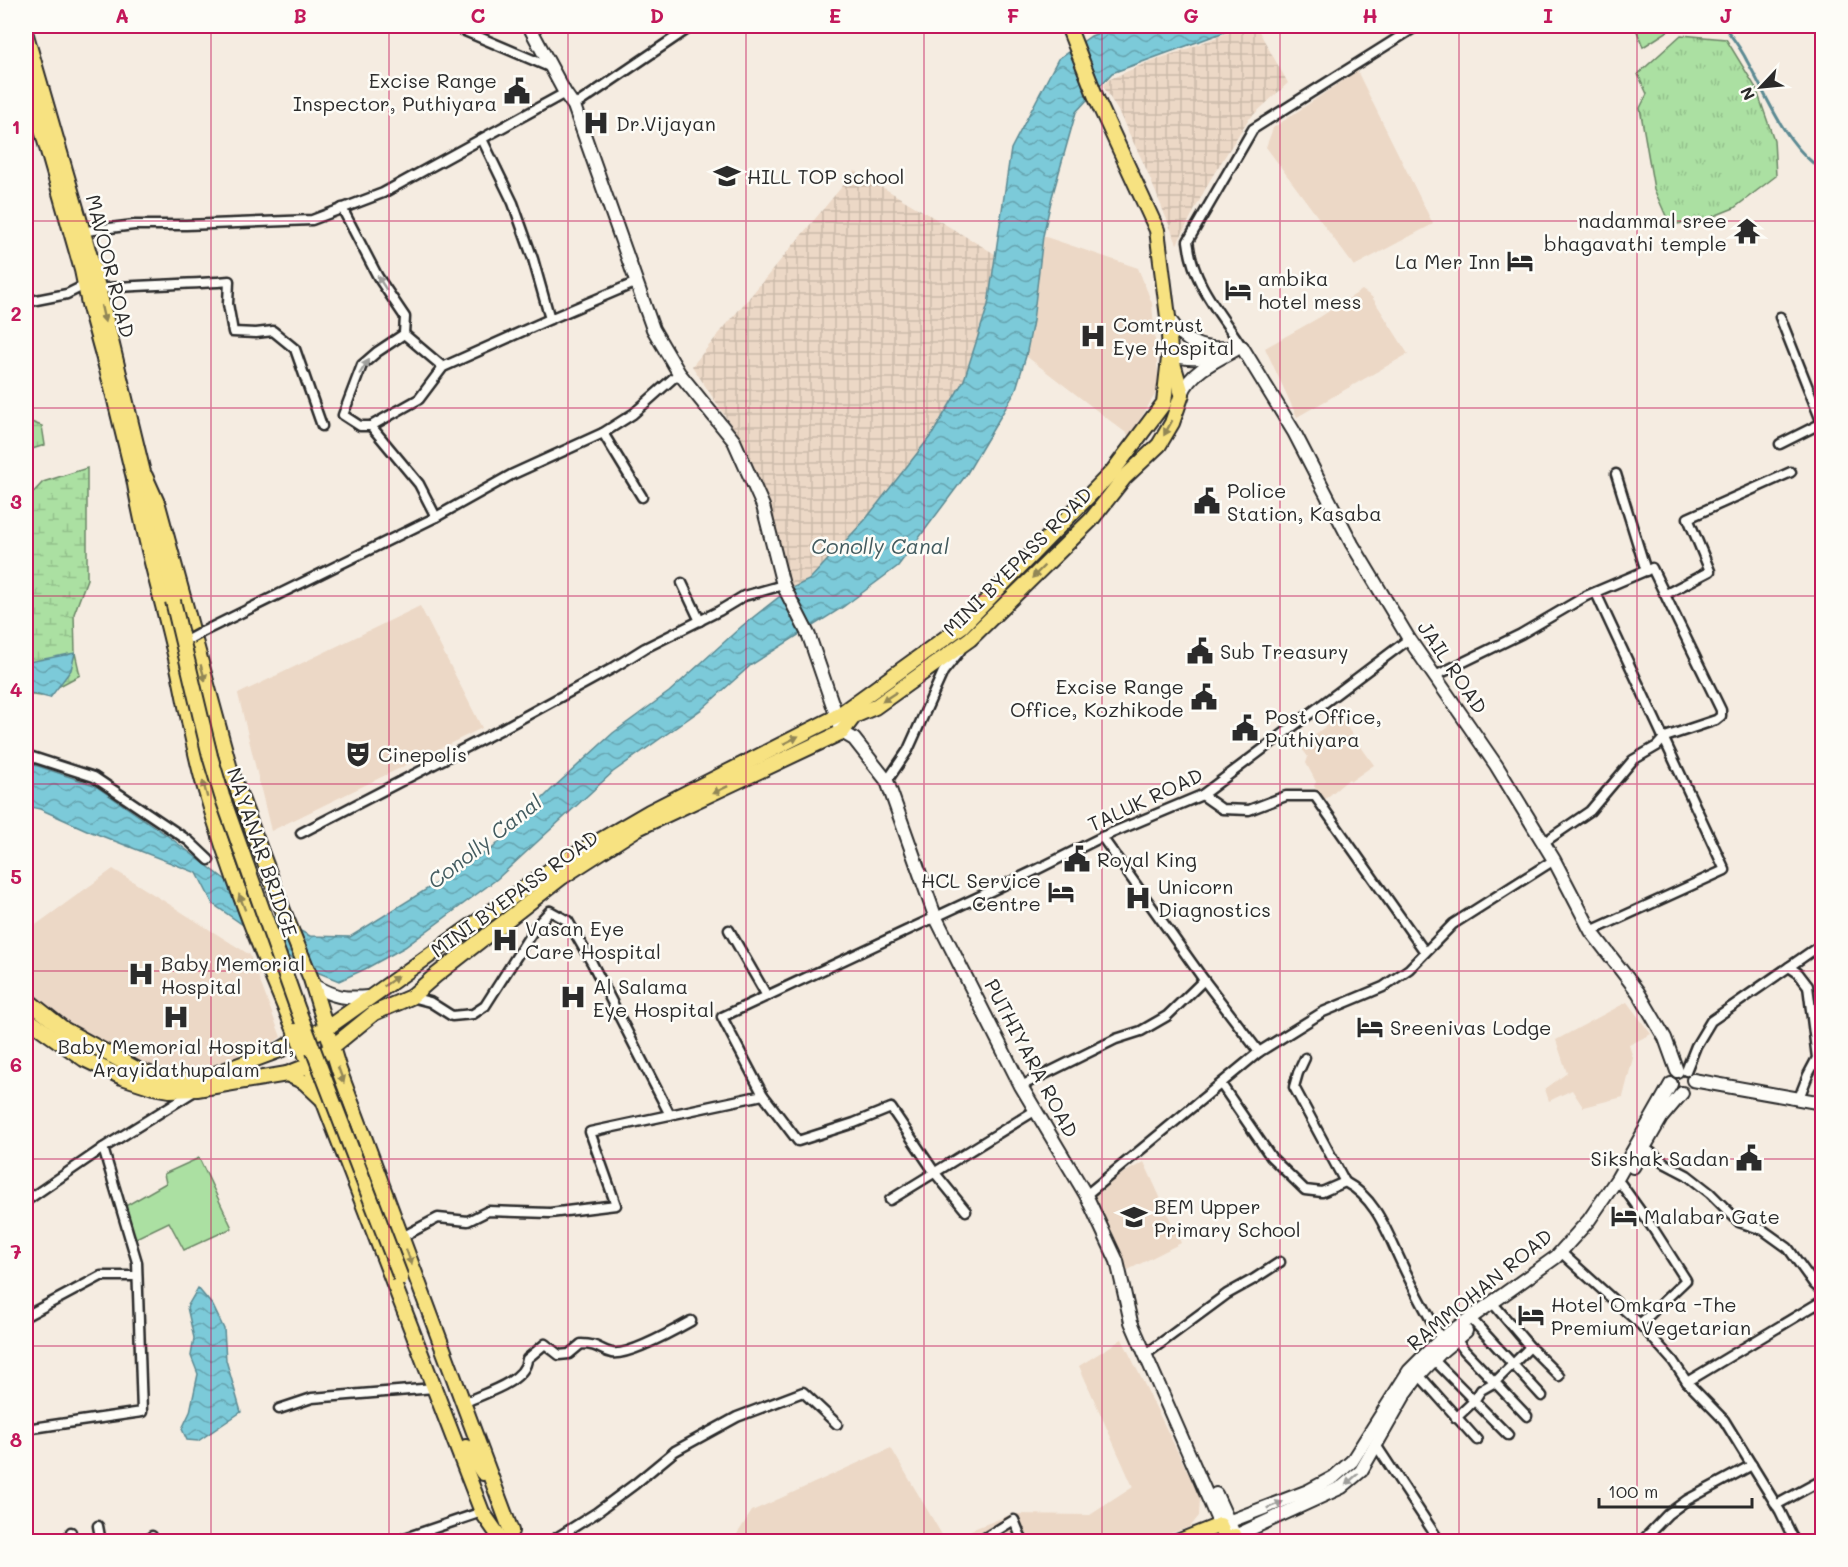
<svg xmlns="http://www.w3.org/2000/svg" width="1848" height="1567" viewBox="0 0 1848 1567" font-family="Mali,sans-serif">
<defs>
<pattern id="industrial-grid" width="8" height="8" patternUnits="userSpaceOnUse" patternTransform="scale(1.5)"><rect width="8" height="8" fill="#ecd8c6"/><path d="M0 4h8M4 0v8" fill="none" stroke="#cbbaaa"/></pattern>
<pattern id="grass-tufts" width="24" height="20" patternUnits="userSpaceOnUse" patternTransform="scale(1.5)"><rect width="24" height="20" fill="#abe0a2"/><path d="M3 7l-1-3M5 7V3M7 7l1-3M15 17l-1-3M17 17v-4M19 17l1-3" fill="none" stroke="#93c08c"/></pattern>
<pattern id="wetland-marsh" width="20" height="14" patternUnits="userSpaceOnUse" patternTransform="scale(1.5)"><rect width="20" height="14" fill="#abe0a2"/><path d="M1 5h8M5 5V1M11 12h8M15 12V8" fill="none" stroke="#93c08c"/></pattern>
<pattern id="water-waves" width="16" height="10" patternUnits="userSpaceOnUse" patternTransform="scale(1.5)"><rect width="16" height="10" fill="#7ccad9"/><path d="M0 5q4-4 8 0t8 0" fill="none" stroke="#66a4b0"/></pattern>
</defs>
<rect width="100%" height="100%" fill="#f5ece1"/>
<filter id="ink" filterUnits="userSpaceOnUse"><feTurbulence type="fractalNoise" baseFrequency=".0167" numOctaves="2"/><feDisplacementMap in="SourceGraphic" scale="12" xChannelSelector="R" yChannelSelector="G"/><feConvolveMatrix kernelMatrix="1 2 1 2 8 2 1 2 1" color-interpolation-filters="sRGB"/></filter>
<g filter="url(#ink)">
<!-- built -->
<g fill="#ecd8c6">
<polygon points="1357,71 1433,224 1354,266 1266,147 1273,128"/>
<polygon points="1043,236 1138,268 1152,303 1159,388 1130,436 1026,356 1033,321"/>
<polygon points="1362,290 1372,297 1408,354 1297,417 1265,348 1320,317"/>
<polygon points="420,606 482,728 271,831 238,694"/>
<polygon points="1339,716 1374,765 1351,781 1349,779 1324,800 1314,786 1316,782 1306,763 1308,757 1300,746"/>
<polygon points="113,869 250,955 281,1037 246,1061 193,1076 153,1068 61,1022 26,993 26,932"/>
<polygon points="1627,1002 1651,1034 1629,1045 1633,1058 1623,1097 1583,1107 1572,1090 1549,1101 1545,1089 1567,1073 1556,1040"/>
<polygon points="1144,1162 1181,1243 1126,1271 1086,1193"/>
<polygon points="1122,1339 1200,1497 1199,1516 1190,1527 1148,1541 732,1542 752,1511 891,1448 945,1540 1012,1514 1090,1515 1133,1487 1079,1366"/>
</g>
<!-- industrial -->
<g fill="url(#industrial-grid)">
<polygon points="1245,26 1256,26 1288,83 1248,120 1210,180 1177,244 1144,164 1118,111 1103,86 1108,80 1148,62 1181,51"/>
<polygon points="855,171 995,254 988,305 964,380 933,433 865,520 809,580 788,590 767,506 741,440 692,366"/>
</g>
<!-- grass -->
<g fill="url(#grass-tufts)" stroke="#6b8666" stroke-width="1.5">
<polygon points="1635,26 1676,26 1643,47"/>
<polygon points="1681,35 1726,39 1756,88 1774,140 1776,176 1734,208 1704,220 1670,225 1654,189 1640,108 1647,94 1638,74"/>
</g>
<!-- wetland -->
<g fill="url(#wetland-marsh)" stroke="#6b8666" stroke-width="1.5">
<polygon points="26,420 42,426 45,445 26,451"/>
<polygon points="87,468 87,579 74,614 75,653 80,675 41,696 26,694 26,500 43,482"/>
</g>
<!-- pitch -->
<polygon fill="#abe0a2" stroke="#6b8666" stroke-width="1.5" points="199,1158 232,1228 184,1250 169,1222 136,1238 122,1208 166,1183 164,1174"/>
<!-- water -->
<g fill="url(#water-waves)" stroke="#5c8a93" stroke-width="1.5">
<polygon points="1117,26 1241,26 1112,73 1076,112 1052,197 1043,236 1033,321 1026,356 1015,392 966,475 898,566 843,607 751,665 702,709 613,772 497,879 405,947 365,969 339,981 302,966 213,904 197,873 89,831 40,809 26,806 26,762 94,785 168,836 276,918 310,936 350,937 493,848 552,789 613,733 669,692 742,626 788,590 809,580 865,520 933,433 964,380 988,305 1011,149 1058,59 1091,36"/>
<polygon points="75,653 71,670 50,698 26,692 26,658 29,662"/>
<polygon points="198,1288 213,1306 224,1329 226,1360 241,1412 198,1441 187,1440 182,1429 190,1412 198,1374 191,1356 194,1338 187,1307"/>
</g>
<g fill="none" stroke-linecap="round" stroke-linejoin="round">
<!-- stream -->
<path stroke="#5c8a93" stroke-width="3" d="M1724,26C1732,37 1741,48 1747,61C1767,96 1781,136 1813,163L1822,162"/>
<!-- street casing -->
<g stroke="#2b2b2b" stroke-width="13">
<g id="street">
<polyline points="453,26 552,68"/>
<polyline points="574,106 692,26"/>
<polyline points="482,139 513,203 533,259 550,319 637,282"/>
<polyline points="342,208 378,277 405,317 404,334"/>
<polyline points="78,232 134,225 186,225 312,220 383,193 565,93"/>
<path d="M97,289C141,284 185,285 229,281L228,304L233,332L256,333L273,331L295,349L322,426"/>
<polyline points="26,302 67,294 85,285"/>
<polyline points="1780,317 1822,423"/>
<polyline points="404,334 377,352 362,365 343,415 360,426 371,426 419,399 443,367 550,319"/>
<polyline points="404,334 443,367"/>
<path d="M1242,347C1219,311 1193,285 1188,241L1253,129L1417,26"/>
<polyline points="371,426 419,484 436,517"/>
<polyline points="1780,444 1822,423"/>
<polyline points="1616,474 1646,571"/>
<polyline points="642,497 603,433 633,414 679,373"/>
<polyline points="682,583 700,621"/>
<polyline points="1666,594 1710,571 1688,518 1791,472"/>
<polyline points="202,632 436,517 511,475 603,433"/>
<polyline points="1435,676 1521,634 1586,596 1652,568 1721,710 1721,716 1716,720 1665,737 1657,746 1633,760 1590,811 1543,843"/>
<polyline points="26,755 94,777 189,841 209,860"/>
<polyline points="887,781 908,750 943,672 960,651"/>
<polyline points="1202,795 1222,809 1249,810 1286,796 1315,796 1425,952"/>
<polyline points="301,833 500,730 613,668 645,648 719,611 744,596 783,585"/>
<polyline points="1102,837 1204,980 1259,1052"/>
<polyline points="729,930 767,996"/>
<polyline points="1591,931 1725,870 1596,593"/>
<polyline points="1789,967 1798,973 1808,986 1817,1058 1808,1075 1799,1098"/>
<polyline points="411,997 430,1002 452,1016 473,1014 485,1006 536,926 550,911 568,921 592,963 670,1115"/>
<polyline points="1305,1058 1298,1073 1294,1087 1345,1182"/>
<polyline points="1686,1071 1696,1046 1711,1021 1822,944"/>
<path d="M1221,1084L1271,1157L1305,1190L1322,1192L1345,1182C1377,1199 1387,1233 1402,1264C1414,1290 1428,1314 1441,1339"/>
<polyline points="1021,1086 1116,1039 1141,1031 1167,1016 1204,980"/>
<polyline points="763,1095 798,1141 854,1123 891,1108 935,1173 966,1211"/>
<polyline points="1645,1148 1666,1164 1687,1175 1710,1193 1739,1222 1763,1230 1788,1248 1814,1284 1822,1291"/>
<polyline points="1621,1184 1654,1230 1686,1280 1640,1324 1673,1361 1687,1382 1724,1420 1780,1511 1795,1542"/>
<polyline points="1086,1195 1259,1052 1323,1012 1383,987 1409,969 1453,924 1554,860"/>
<polyline points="890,1200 1036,1110"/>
<polyline points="26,1201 103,1148 193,1092"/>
<polyline points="402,1237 438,1218 468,1221 488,1211 550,1213 616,1205 590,1132 763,1095 722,1017 1038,869 1102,837 1202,795 1409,639"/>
<polyline points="1565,1256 1640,1324"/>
<polyline points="1496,1307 1530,1347 1559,1376"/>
<polyline points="26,1316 101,1276 137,1276"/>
<polyline points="1475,1323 1542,1396"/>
<polyline points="1456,1339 1464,1350 1527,1416"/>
<polyline points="1146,1354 1227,1294 1254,1279 1280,1262"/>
<polyline points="1433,1359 1508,1435"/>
<polyline points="1419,1375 1477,1440"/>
<polyline points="1687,1382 1822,1301"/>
<path d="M463,1403C482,1394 526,1382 527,1359L545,1344L559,1355L569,1354L581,1344C599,1344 599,1350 612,1353C628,1356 675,1330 691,1321"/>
<polyline points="279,1409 312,1398 434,1388"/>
<polyline points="1456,1418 1474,1401 1481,1390 1495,1382 1530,1347"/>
<polyline points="26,1429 142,1412 137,1262 103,1148"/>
<polyline points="1376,1445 1440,1542"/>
<polyline points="1776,1505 1822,1480"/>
<polyline points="98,1526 101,1542"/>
<polyline points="152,1536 154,1542"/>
<polyline points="70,1542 71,1532"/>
<polyline points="393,1542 482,1512"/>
<polyline points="550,1542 596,1513 635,1484 675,1451 737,1417 803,1392 837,1424"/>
<polyline points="978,1542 1014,1520 1023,1542"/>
<polyline points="1641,1542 1668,1514 1687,1500 1752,1465"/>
</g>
</g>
<!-- secondary casing -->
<g stroke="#2b2b2b" stroke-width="16">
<g id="secondary">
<polyline points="529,26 565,93 574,106 653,329 679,373 734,441 763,506 783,585 809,636 842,732 854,739 887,781 935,916 1021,1086 1086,1195 1117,1261 1131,1322 1220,1525 1308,1491 1334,1477 1352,1461 1409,1371 1441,1339 1556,1257 1589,1220 1617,1179 1671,1084"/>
<path d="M1168,317C1188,349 1207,351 1242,347"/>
<polyline points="1242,347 1294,432 1352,544 1409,639 1496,765 1554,860 1591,931 1638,992 1665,1038 1677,1071"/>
<path d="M1170,353C1187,361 1203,359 1221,353"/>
<path d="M1182,394C1189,373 1216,360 1235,350"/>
<path d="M313,985C334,997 344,999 368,997"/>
<polyline points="1693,1080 1822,1103"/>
<polyline points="1633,1167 1661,1118 1682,1093"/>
<polyline points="1216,1494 1235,1536 1342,1487 1361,1471 1405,1394 1419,1375 1443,1350 1466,1331"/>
</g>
</g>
<!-- primary casing -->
<g stroke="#2b2b2b" stroke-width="18">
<g id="primary">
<polyline points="26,35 93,267 146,485"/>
<polyline points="26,74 82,270 89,304 112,388 134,478 148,510 173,601"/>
<polyline points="145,476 158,505 230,769 284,913 311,979 339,1070 511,1531"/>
<path d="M134,478C143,536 160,590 173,646C185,693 191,742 205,788C229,872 261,951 295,1031"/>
<polyline points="26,999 65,1030 138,1070 162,1078 185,1081 207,1077 280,1050 295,1041 327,1028 556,866 649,812 836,717 962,626 1113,471 1164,403 1169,358"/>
<polyline points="26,1018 84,1059 122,1077 153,1087 170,1090 197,1089 287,1074 310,1065 374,1013 411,997 435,976 562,877 638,828 842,732 854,716 875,707 970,639 1091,520 1124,478 1159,445 1172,423 1182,394 1170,353 1168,317 1157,230 1097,100 1068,26"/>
<polyline points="303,1048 482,1512 501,1539"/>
<polyline points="287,1074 304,1082 321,1098"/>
<polyline points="466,1447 483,1473"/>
<polyline points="1177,1542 1220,1525 1225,1540 1235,1536 1237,1542"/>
</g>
</g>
<!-- street -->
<use href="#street" stroke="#fdfcf7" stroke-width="8"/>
<!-- secondary -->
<use href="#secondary" stroke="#fdfcf7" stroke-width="12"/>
<!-- primary -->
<use href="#primary" stroke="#f7e281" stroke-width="14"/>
<!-- street-bridge casing -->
<g stroke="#2b2b2b" stroke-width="13" stroke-linecap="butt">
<polyline id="street-bridge" points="191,638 202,632"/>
</g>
<!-- primary-bridge casing -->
<g stroke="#2b2b2b" stroke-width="18" stroke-linecap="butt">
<g id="primary-bridge">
<polyline points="173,601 210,756 222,796 298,1010 401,1278"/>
<polyline points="295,1031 303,1048"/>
</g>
</g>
<!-- street-bridge -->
<use href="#street-bridge" stroke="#fdfcf7" stroke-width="8"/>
<!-- primary-bridge -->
<use href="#primary-bridge" stroke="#f7e281" stroke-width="14"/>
</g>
<!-- one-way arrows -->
<defs><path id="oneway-solid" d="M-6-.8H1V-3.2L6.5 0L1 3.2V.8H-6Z" transform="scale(1.5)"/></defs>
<g fill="#9e9e9b">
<use href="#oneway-solid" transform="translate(382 283) rotate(-123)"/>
<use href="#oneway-solid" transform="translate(364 367) rotate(-58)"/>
<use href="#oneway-solid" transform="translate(1352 1479) rotate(139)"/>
<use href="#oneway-solid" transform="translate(1275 1505) rotate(-22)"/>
</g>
<g fill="#918656">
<use href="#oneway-solid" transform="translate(103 314) rotate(77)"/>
<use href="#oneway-solid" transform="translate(1168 428) rotate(119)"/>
<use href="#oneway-solid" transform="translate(1038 572) rotate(135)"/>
<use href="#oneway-solid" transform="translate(203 673) rotate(74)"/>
<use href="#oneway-solid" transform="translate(889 697) rotate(146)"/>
<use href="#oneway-solid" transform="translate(791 740) rotate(-27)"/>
<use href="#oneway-solid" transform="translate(205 789) rotate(-105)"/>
<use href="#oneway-solid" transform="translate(720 790) rotate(155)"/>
<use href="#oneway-solid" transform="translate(242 902) rotate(-111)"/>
<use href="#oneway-solid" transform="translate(391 981) rotate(-35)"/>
<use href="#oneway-solid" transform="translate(341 1075) rotate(70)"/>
<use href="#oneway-solid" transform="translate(409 1257) rotate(70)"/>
</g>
</g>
<!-- grid -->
<path fill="none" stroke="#c2185b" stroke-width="1.5" stroke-opacity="0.55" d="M211,26V1542M389,26V1542M568,26V1542M746,26V1542M924,26V1542M1102,26V1542M1280,26V1542M1459,26V1542M1637,26V1542M26,221H1822M26,408H1822M26,596H1822M26,784H1822M26,971H1822M26,1159H1822M26,1346H1822"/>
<!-- icons -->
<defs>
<g id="civic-bare" transform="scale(2.07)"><path d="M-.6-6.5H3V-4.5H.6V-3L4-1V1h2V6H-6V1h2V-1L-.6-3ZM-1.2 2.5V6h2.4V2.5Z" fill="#2b2b2b" stroke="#fdfcf7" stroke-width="2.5" paint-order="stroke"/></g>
<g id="hospital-bare" transform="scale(2.07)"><path d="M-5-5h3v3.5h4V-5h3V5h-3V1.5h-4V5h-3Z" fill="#2b2b2b" stroke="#fdfcf7" stroke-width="2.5" paint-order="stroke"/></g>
<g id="school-bare" transform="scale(2.07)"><path d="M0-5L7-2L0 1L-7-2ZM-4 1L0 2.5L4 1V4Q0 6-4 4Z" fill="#2b2b2b" stroke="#fdfcf7" stroke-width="2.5" paint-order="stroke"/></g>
<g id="temple-bare" transform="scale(2.07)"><path d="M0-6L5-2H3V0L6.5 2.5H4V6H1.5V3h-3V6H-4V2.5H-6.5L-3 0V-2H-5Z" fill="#2b2b2b" stroke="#fdfcf7" stroke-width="2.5" paint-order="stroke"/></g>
<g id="hotel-bare" transform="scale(2.07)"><path d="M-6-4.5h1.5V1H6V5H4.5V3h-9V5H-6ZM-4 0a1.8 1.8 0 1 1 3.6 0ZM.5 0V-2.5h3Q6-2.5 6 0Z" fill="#2b2b2b" stroke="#fdfcf7" stroke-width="2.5" paint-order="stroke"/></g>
<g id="theatre-bare" transform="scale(2.07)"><path d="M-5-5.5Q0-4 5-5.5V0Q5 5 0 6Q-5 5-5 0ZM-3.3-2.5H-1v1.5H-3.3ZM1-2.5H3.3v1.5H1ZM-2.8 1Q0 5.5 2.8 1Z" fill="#2b2b2b" stroke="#fdfcf7" stroke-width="2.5" paint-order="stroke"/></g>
</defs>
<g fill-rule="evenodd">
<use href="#civic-bare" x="517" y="91"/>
<use href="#hospital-bare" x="596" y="123"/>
<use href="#school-bare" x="727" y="176"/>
<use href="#temple-bare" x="1747" y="231"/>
<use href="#hotel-bare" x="1520" y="261"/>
<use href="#hotel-bare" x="1238" y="290"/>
<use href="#hospital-bare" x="1093" y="336"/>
<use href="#civic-bare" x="1207" y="501"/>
<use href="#civic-bare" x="1200" y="651"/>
<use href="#civic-bare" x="1204" y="697"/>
<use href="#civic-bare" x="1245" y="728"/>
<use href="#theatre-bare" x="358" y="754"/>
<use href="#civic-bare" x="1077" y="859"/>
<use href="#hotel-bare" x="1061" y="892"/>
<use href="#hospital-bare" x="1138" y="898"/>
<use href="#hospital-bare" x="505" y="940"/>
<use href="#hospital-bare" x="141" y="974"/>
<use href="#hospital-bare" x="573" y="997"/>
<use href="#hospital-bare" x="176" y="1017"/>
<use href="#hotel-bare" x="1370" y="1027"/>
<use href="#civic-bare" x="1749" y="1158"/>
<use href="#hotel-bare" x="1624" y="1216"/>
<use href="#school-bare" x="1134" y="1217"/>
<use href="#hotel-bare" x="1531" y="1315"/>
</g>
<g text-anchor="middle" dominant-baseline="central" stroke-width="5" stroke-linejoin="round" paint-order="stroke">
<!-- poi labels -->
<g font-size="20" fill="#2b2b2b" stroke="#fdfcf7" text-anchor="start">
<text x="497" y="80" text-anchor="end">Excise Range<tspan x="497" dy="23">Inspector, Puthiyara</tspan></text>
<text x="616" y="123">Dr.Vijayan</text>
<text x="747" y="176">HILL TOP school</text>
<text x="1727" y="220" text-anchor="end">nadammal sree<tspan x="1727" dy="23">bhagavathi temple</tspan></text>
<text x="1500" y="261" text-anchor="end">La Mer Inn</text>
<text x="1258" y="278">ambika<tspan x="1258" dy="23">hotel mess</tspan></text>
<text x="1113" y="324">Comtrust<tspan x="1113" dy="23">Eye Hospital</tspan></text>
<text x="1227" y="490">Police<tspan x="1227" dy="23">Station, Kasaba</tspan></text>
<text x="1220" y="651">Sub Treasury</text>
<text x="1184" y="686" text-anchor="end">Excise Range<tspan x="1184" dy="23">Office, Kozhikode</tspan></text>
<text x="1265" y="716">Post Office,<tspan x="1265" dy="23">Puthiyara</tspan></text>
<text x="378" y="754">Cinepolis</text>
<text x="1097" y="859">Royal King</text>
<text x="1041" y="880" text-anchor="end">HCL Service<tspan x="1041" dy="23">Centre</tspan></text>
<text x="1158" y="886">Unicorn<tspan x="1158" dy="23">Diagnostics</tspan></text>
<text x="525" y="928">Vasan Eye<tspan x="525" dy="23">Care Hospital</tspan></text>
<text x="161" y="963">Baby Memorial<tspan x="161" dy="23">Hospital</tspan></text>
<text x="593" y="986">Al Salama<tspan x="593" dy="23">Eye Hospital</tspan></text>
<text x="1390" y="1027">Sreenivas Lodge</text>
<text x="176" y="1046" text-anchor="middle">Baby Memorial Hospital,<tspan x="176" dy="23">Arayidathupalam</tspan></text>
<text x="1729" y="1158" text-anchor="end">Sikshak Sadan</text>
<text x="1154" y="1206">BEM Upper<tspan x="1154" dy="23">Primary School</tspan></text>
<text x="1644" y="1216">Malabar Gate</text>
<text x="1551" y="1304">Hotel Omkara -The<tspan x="1551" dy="23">Premium Vegetarian</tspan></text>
</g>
<!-- street labels -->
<g font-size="20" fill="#2b2b2b" stroke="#fdfcf7">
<text transform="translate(111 266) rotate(76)">MAVOOR ROAD</text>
<text transform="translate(1017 561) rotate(-45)">MINI BYEPASS ROAD</text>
<text transform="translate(1453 667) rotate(56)">JAIL ROAD</text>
<text transform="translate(1145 799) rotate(-25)">TALUK ROAD</text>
<text transform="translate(263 852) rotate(71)">NAYANAR BRIDGE</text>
<text transform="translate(514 893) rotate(-36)">MINI BYEPASS ROAD</text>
<text transform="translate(1032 1058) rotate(62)">PUTHIYARA ROAD</text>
<text transform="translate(1479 1289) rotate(-39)">RAMMOHAN ROAD</text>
</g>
<!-- water labels -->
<g font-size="21" font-style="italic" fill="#435b5f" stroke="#fdfcf7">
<text x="880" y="545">Conolly Canal</text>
<text transform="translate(484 841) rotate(-38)">Conolly Canal</text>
</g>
</g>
<!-- margin -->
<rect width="1848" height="1567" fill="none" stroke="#fdfcf7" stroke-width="66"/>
<!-- north arrow -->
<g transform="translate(1761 87) rotate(244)" stroke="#fdfcf7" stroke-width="4.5" paint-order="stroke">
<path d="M0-4.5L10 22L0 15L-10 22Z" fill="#2b2b2b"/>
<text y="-9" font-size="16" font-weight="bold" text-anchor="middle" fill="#2b2b2b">N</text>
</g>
<!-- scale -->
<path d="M1599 1498v9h153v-9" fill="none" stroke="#2b2b2b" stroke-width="3"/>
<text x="1608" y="1498" font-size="18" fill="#2b2b2b" stroke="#fdfcf7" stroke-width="4.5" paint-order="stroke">100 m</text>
<rect x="33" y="33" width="1782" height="1501" fill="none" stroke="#c2185b" stroke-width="2"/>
<g font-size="20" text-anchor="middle" font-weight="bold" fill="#c2185b">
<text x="122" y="23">A</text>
<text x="300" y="23">B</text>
<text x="478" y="23">C</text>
<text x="657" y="23">D</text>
<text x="835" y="23">E</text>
<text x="1013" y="23">F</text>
<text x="1191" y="23">G</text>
<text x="1370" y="23">H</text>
<text x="1548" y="23">I</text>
<text x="1726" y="23">J</text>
<text x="16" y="134">1</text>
<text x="16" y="321">2</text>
<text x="16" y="509">3</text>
<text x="16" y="697">4</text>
<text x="16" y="884">5</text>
<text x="16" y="1072">6</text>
<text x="16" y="1259">7</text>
<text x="16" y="1447">8</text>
</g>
</svg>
